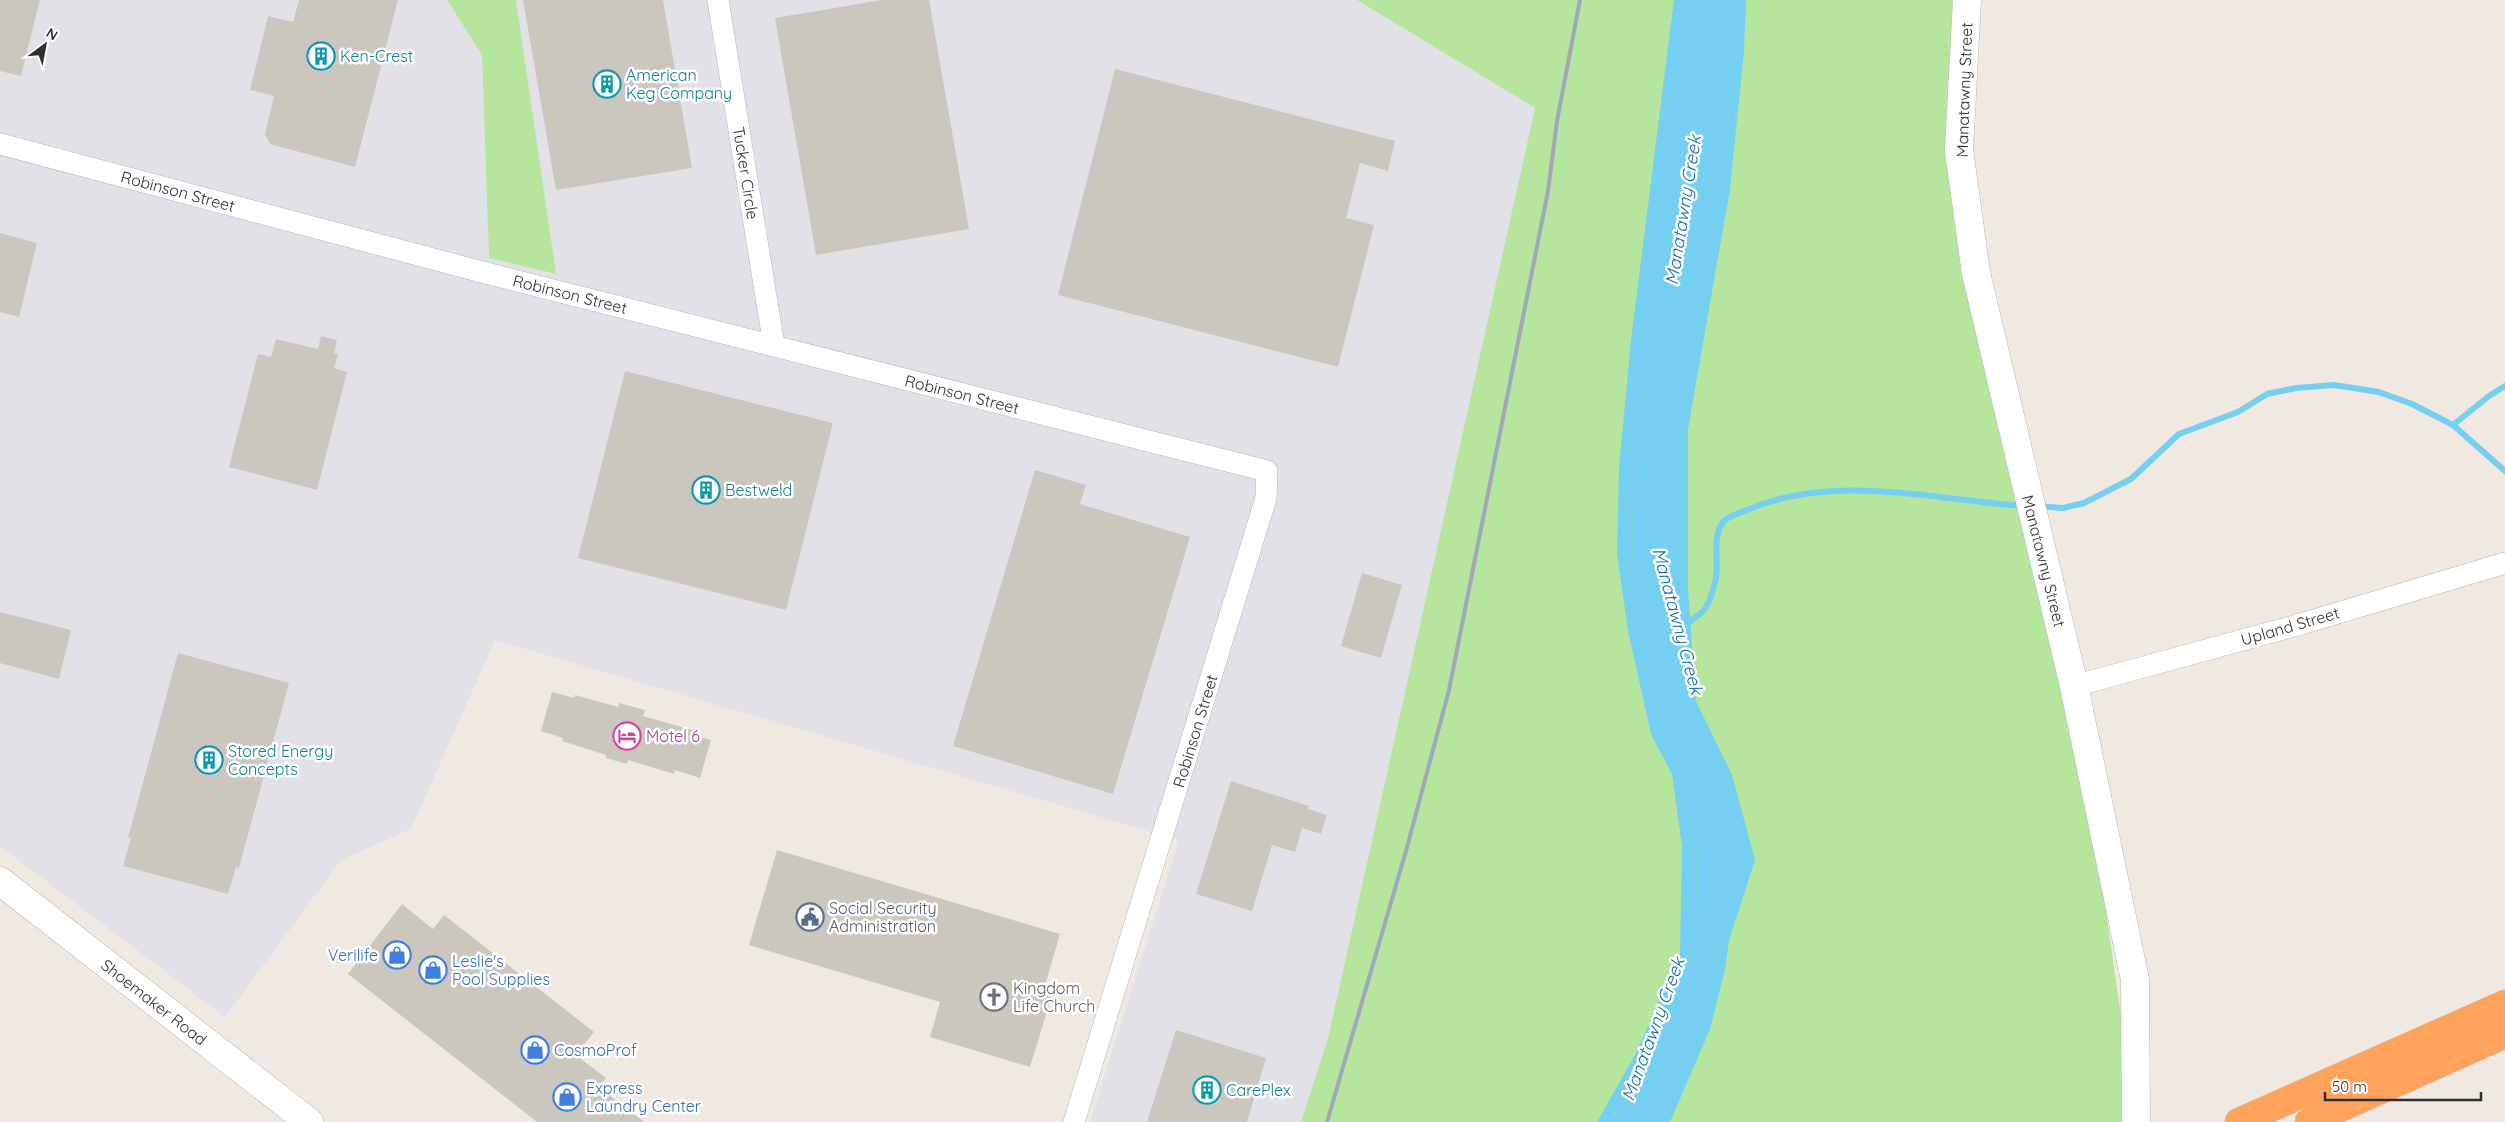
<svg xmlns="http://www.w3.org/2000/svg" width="2505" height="1122" viewBox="0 0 2505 1122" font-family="Quicksand,sans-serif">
<rect width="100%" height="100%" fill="#efe9e1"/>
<!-- industrial -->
<polygon fill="#e3e1e8" points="0,0 447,0 482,55 489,258 555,274 516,0 1357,0 1535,108 1328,1038 1301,1122 1090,1122 1179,840 495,640 411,829 341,860 225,1017 0,846"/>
<!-- green -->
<g fill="#b6e59e">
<polygon points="447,0 516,0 556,274 489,258 482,55"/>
<polygon points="1357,0 1969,0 1976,273 2074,687 2136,1122 1301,1122 1328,1038 1535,108"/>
</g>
<!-- water -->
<polygon fill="#75cff0" points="1674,0 1746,0 1744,51 1730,189 1688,429 1688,589 1696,701 1732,775 1755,860 1729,940 1725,969 1710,1029 1670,1122 1597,1122 1636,1053 1680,954 1682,846 1672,774 1651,734 1628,631 1617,554 1619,467 1631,340"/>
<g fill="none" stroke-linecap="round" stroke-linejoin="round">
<!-- stream -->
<g stroke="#75cff0" stroke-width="6">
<polyline points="2453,425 2489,396 2505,386"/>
<polyline points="2037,506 2063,508 2084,503 2131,479 2179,434 2238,412 2267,394 2296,388 2334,385 2379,392 2412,404 2453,425 2505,471"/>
<path d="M1686,627C1689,620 1697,617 1702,612C1709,606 1715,585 1716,577C1719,558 1711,537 1724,521C1728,516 1740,513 1747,510C1834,472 1934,500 2025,506"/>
</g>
</g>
<!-- building -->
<g fill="#cbc7bf">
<polygon points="0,0 40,0 21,76 0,71"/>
<polygon points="299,0 398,0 355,167 270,144 265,134 274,96 250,90 268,16 293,22"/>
<polygon points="523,0 663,0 692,168 556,190"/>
<polygon points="882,0 929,0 969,229 816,255 775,18"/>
<polygon points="1115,69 1395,141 1388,171 1360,163 1346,218 1374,225 1338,367 1058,295"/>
<polygon points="0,233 37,243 19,317 0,312"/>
<polygon points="321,336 337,340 334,353 338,354 334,368 347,372 317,490 229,467 258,354 271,357 276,339 318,349"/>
<polygon points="625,371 833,423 786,610 578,558"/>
<polygon points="1035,470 1086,485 1080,504 1190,537 1113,794 953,746"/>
<polygon points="1362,573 1402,585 1381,658 1341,646"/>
<polygon points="0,612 71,630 59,679 0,663"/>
<polygon points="178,653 289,683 239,868 236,867 228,894 123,866 131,838 128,838"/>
<polygon points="552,692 574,698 575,695 618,707 619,703 645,710 643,716 692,730 691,734 711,740 700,778 675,770 674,774 628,760 627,764 606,758 606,755 562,741 563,738 541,731"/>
<polygon points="1231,781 1309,806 1308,809 1327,815 1321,834 1302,828 1295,852 1272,845 1252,911 1196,894"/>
<polygon points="777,850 1060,934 1044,989 1053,992 1030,1067 930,1037 940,1002 749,945"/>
<polygon points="402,904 433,929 444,915 594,1032 576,1055 606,1078 599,1087 644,1122 537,1122 348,974"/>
<polygon points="1176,1030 1266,1058 1247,1122 1147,1122"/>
</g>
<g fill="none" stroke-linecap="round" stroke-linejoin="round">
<!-- street casing -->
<g stroke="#b4b7c1" stroke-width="22">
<g id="street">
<polyline points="718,0 774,346"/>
<polyline points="0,144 486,273 1267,471 1266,498 1074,1122"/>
<polyline points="2074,686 2301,624 2505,563"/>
</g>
</g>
<!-- secondary casing -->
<g stroke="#b4b7c1" stroke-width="29">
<g id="secondary">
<polyline points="1967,0 1959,150 1976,273 2074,686 2135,980 2136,1122"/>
<polyline points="0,881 309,1122"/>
</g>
</g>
<!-- highway casing -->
<g stroke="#c9c9c9" stroke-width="29">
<g id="highway">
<polyline points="2239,1122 2505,1004"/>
<polyline points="2309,1122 2505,1034"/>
</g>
</g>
<!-- street -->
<use href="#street" stroke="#fff" stroke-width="21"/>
<!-- secondary -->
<use href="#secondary" stroke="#fff" stroke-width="28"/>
<!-- highway -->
<use href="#highway" stroke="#ffa35c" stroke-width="28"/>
<!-- rail -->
<polyline stroke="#a3a6b8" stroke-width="4" points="1327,1122 1406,851 1449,690 1548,191 1557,121 1580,0"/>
</g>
<!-- icons -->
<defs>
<g id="building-ring" transform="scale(1.4375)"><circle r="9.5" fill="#fff" stroke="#0f9aa8" stroke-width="1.5"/><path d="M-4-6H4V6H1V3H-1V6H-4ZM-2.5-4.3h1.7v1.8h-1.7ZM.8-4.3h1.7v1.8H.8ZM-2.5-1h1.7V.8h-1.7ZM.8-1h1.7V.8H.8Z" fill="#0f9aa8"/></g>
<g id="hotel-ring" transform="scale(1.4375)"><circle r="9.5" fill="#fff" stroke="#d1479c" stroke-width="1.5"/><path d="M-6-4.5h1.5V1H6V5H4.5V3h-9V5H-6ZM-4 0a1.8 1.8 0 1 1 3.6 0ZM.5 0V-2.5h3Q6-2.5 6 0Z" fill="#d1479c"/></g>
<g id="civic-ring" transform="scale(1.4375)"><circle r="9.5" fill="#fff" stroke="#5c6f8a" stroke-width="1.5"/><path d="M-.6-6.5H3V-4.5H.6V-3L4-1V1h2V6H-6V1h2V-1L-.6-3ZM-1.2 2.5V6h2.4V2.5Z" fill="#5c6f8a"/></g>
<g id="shop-ring" transform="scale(1.4375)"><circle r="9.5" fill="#fff" stroke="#3f7fe0" stroke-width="1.5"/><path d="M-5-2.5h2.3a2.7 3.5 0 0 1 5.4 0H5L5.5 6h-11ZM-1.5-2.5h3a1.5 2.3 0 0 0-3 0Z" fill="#3f7fe0"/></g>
<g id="church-ring" transform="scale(1.4375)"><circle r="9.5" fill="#fff" stroke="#6b7280" stroke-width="1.5"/><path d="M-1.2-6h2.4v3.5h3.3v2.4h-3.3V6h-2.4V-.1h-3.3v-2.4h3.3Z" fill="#6b7280"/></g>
</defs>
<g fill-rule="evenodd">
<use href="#building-ring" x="321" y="56"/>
<use href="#building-ring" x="607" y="84"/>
<use href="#building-ring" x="706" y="490"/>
<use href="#hotel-ring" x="627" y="736"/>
<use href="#building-ring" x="209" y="760"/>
<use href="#civic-ring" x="810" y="917"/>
<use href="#shop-ring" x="397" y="955"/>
<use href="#shop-ring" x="433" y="970"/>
<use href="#church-ring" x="994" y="997"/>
<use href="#shop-ring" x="535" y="1050"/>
<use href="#building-ring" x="1207" y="1090"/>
<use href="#shop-ring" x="567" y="1097"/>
</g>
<g text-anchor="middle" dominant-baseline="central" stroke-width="5" stroke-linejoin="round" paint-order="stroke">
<!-- culture labels -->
<g font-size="16" fill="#0d838f" stroke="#fff" text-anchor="start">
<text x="340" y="56">Ken-Crest</text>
<text x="626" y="75">American<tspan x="626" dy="18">Keg Company</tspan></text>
<text x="725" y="490">Bestweld</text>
<text x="228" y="751">Stored Energy<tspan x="228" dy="18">Concepts</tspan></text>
<text x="1226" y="1090">CarePlex</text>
</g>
<!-- street labels -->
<g font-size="16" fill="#2e2e2e" stroke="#fff">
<text transform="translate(1964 90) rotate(-88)">Manatawny Street</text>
<text transform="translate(746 173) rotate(81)">Tucker Circle</text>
<text transform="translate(178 191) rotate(15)">Robinson Street</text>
<text transform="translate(570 294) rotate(14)">Robinson Street</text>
<text transform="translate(962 394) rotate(14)">Robinson Street</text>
<text transform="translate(2044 561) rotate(76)">Manatawny Street</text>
<text transform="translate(2290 626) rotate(-16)">Upland Street</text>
<text transform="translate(1195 731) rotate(-73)">Robinson Street</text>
<text transform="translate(154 1002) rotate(38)">Shoemaker Road</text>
</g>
<!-- hotel labels -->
<g font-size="16" fill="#b23c85" stroke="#fff" text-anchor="start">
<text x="646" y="736">Motel 6</text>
</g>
<!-- service labels -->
<g font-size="16" fill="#4e5e75" stroke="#fff" text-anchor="start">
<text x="829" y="908">Social Security<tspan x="829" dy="18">Administration</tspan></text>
</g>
<!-- shop labels -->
<g font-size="16" fill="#366cbe" stroke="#fff" text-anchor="start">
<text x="378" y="955" text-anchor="end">Verilife</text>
<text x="452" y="961">Leslie's<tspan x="452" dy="18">Pool Supplies</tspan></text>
<text x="554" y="1050">CosmoProf</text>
<text x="586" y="1088">Express<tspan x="586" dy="18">Laundry Center</tspan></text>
</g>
<!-- worship labels -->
<g font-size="16" fill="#5b616d" stroke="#fff" text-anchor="start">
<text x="1013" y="988">Kingdom<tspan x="1013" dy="18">Life Church</tspan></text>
</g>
<!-- water labels -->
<g font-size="18" font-style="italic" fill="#0d6fa3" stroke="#fff">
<text transform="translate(1683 210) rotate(-81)">Manatawny Creek</text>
<text transform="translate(1678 621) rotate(75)">Manatawny Creek</text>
<text transform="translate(1653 1029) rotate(-70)">Manatawny Creek</text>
</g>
</g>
<!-- north arrow -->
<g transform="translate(45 45) rotate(32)" stroke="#ffffff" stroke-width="4" paint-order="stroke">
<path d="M0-4L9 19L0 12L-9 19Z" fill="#2e2e2e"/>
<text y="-8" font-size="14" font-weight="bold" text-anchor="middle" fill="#2e2e2e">N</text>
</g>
<!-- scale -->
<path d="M2325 1092v8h156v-8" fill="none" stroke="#2e2e2e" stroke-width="2.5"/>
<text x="2332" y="1092" font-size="15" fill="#2e2e2e" stroke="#ffffff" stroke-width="4" paint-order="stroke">50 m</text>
</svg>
